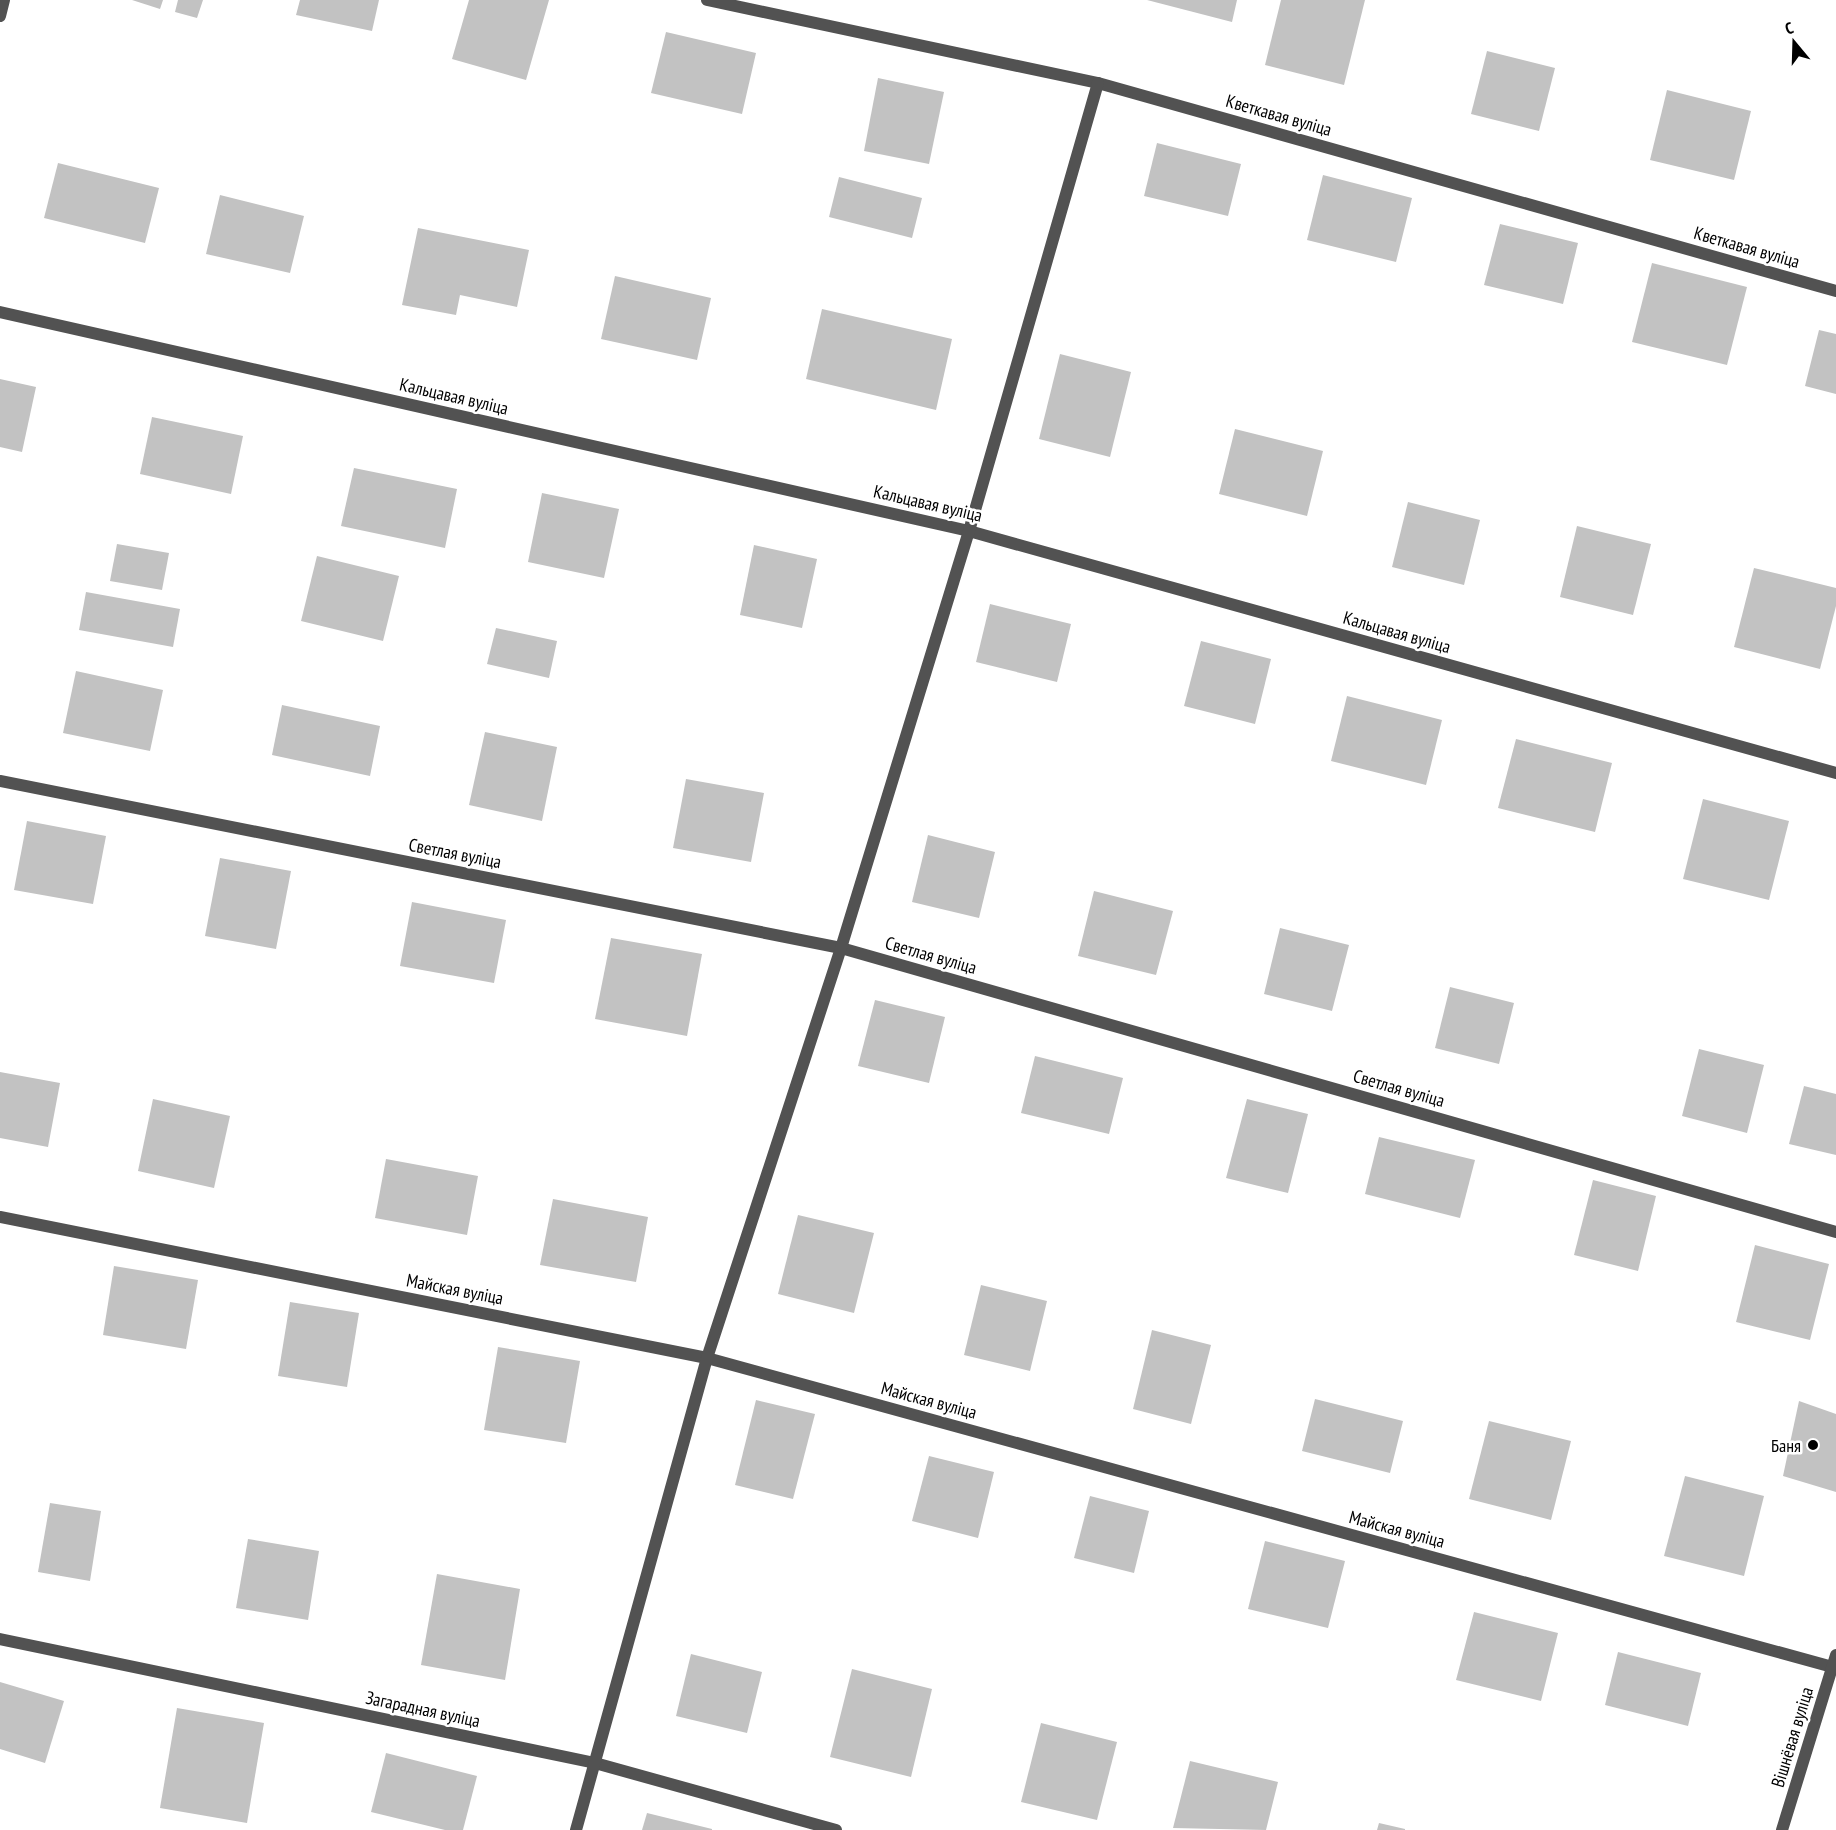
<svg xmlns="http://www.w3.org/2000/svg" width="1836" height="1830" viewBox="0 0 1836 1830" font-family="'PT Sans Narrow',sans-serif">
<rect width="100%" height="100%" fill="#fff"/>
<!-- building -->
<g fill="#c2c2c2">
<polygon points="132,0 163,0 160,9"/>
<polygon points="178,0 203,0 197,18 175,12"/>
<polygon points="300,0 379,0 372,31 296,15"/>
<polygon points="469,0 549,0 526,80 452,59"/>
<polygon points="1147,0 1237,0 1232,22"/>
<polygon points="1281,0 1365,0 1344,85 1265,65"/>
<polygon points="666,32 756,53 742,114 651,93"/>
<polygon points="1487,51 1555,68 1539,131 1471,114"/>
<polygon points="878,78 944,92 929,164 864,151"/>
<polygon points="1667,90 1751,111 1734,180 1650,160"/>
<polygon points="1157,143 1241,164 1228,216 1144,196"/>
<polygon points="58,163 159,188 145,243 44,218"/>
<polygon points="1323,175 1412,198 1396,262 1307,240"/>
<polygon points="839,177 922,198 912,238 829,217"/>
<polygon points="220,195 304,216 290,273 206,254"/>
<polygon points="1500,224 1578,243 1563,304 1484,285"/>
<polygon points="418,228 529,250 517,307 460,295 456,315 402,305"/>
<polygon points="1652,263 1747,287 1727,365 1632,342"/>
<polygon points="615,276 711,298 697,360 601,339"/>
<polygon points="822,309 952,339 936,410 806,379"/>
<polygon points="1819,330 1836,334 1836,394 1805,386"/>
<polygon points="1060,354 1131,372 1110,457 1039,439"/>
<polygon points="0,379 36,387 22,452 0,447"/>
<polygon points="152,417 243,436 231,494 140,474"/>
<polygon points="1235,429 1323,451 1307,516 1219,494"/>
<polygon points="354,468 457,489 445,548 341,526"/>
<polygon points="542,493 619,509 604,578 528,562"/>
<polygon points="1408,502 1480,520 1464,585 1392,567"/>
<polygon points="1577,526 1651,544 1633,615 1560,597"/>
<polygon points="117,544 169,553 162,590 110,581"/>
<polygon points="754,545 817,559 802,628 740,615"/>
<polygon points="317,556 399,576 383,641 301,621"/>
<polygon points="1754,568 1836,588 1836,606 1820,669 1734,647"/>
<polygon points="86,592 180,609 173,647 79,630"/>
<polygon points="990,604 1071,624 1057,682 976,662"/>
<polygon points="496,628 557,641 549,678 487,664"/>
<polygon points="1201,641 1271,659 1255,724 1184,706"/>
<polygon points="76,671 163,690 150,751 63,733"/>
<polygon points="1347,696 1442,720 1426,785 1331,761"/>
<polygon points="282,705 380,726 370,776 272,755"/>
<polygon points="485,732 557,747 542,821 469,805"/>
<polygon points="1516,739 1612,763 1595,832 1498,808"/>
<polygon points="686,779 764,793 751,862 673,848"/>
<polygon points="1703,799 1789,821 1769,900 1683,879"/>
<polygon points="27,821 106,836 93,904 14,890"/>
<polygon points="928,835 995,852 979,918 912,902"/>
<polygon points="220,858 291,871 276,949 205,936"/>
<polygon points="1094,891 1173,911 1156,975 1078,956"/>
<polygon points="412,902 506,920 494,983 400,966"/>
<polygon points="1280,928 1349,945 1332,1011 1264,994"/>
<polygon points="611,938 702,954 687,1036 595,1019"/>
<polygon points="1450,987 1514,1003 1499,1064 1435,1048"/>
<polygon points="875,1000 945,1017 929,1083 858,1066"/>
<polygon points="1699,1049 1764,1065 1747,1133 1682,1116"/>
<polygon points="1035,1056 1123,1078 1109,1134 1021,1113"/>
<polygon points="0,1072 60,1083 48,1147 0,1138"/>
<polygon points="1804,1086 1836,1094 1836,1155 1789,1144"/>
<polygon points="153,1099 230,1116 214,1188 138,1171"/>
<polygon points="1247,1099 1308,1114 1288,1193 1226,1178"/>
<polygon points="1379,1137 1475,1160 1460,1218 1365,1194"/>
<polygon points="386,1159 478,1176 467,1235 375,1218"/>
<polygon points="1593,1180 1656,1196 1638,1271 1574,1255"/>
<polygon points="553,1199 648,1217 636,1282 540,1265"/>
<polygon points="798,1215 874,1233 854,1313 778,1294"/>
<polygon points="1755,1245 1829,1264 1810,1340 1736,1322"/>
<polygon points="114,1266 198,1280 186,1349 103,1335"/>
<polygon points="981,1285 1047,1301 1030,1371 964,1355"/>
<polygon points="290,1302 359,1313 347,1387 278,1376"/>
<polygon points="1152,1330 1211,1345 1191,1424 1133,1409"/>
<polygon points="498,1347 580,1361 566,1443 484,1430"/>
<polygon points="1315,1399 1403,1421 1390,1473 1302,1451"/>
<polygon points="756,1400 815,1414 793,1499 735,1485"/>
<polygon points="1799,1401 1836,1414 1836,1492 1783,1476"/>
<polygon points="1489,1421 1571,1441 1551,1520 1469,1499"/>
<polygon points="929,1456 994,1472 978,1538 912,1521"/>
<polygon points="1685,1476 1764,1496 1744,1576 1664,1556"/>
<polygon points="1090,1496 1149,1511 1134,1573 1074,1558"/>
<polygon points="50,1503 101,1511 90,1581 38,1572"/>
<polygon points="248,1539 319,1551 308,1620 236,1608"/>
<polygon points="1265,1541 1345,1561 1328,1628 1248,1609"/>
<polygon points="437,1574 520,1589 505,1680 421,1665"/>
<polygon points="1474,1612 1558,1633 1541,1701 1456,1680"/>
<polygon points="1618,1652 1701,1673 1688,1726 1605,1705"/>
<polygon points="691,1654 762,1672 747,1733 676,1716"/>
<polygon points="852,1669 932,1689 911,1777 830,1757"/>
<polygon points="0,1682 64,1701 45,1763 0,1749"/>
<polygon points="177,1708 264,1723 247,1823 160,1808"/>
<polygon points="1041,1723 1117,1742 1097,1820 1021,1802"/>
<polygon points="386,1753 477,1776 463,1830 445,1830 371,1812"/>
<polygon points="1190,1761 1278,1782 1266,1830 1173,1828"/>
<polygon points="647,1813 712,1829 712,1830 642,1830"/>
<polygon points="1379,1823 1405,1829 1405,1830 1377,1830"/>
</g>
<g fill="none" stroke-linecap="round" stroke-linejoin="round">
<!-- street -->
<g stroke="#525252" stroke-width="12">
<polyline points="707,0 1098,83 1836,291"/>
<polyline points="0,16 4,0"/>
<polyline points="0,312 969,531 1836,773"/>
<polyline points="0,781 841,948 1836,1232"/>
<polyline points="0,1217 707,1358 1836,1668"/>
<polyline points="0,1639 595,1763 836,1830"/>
<polyline points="576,1830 707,1358 841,948 969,531 1098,83"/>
<polyline points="1782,1830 1836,1655"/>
</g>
</g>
<!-- markers -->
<circle fill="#000" stroke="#fff" stroke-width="2" cx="1813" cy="1445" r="6"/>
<g text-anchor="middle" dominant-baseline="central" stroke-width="5" stroke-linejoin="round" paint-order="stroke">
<!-- street labels -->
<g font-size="18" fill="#000" stroke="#fff">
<text transform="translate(1279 115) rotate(16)">Кветкавая вуліца</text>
<text transform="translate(1747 247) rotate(16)">Кветкавая вуліца</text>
<text transform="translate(454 396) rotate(13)">Кальцавая вуліца</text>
<text transform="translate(928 503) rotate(13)">Кальцавая вуліца</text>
<text transform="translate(1397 632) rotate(16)">Кальцавая вуліца</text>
<text transform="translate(455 853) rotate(11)">Светлая вуліца</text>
<text transform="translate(931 955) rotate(16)">Светлая вуліца</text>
<text transform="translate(1399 1088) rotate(16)">Светлая вуліца</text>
<text transform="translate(455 1289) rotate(11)">Майская вуліца</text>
<text transform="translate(929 1400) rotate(15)">Майская вуліца</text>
<text transform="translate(1397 1529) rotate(15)">Майская вуліца</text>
<text transform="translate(423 1709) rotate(12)">Загарадная вуліца</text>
<text transform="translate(1792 1737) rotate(-73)">Вішнёвая вуліца</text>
</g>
<!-- poi labels -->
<g font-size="18" fill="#000" stroke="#fff" text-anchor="end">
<text x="1801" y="1445">Баня</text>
</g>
</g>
<!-- north arrow -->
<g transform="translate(1794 42) rotate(341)" stroke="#ffffff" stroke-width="4.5" paint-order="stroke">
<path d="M0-4.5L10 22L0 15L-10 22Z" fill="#000000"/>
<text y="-9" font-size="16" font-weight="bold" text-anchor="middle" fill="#000000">С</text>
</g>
</svg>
